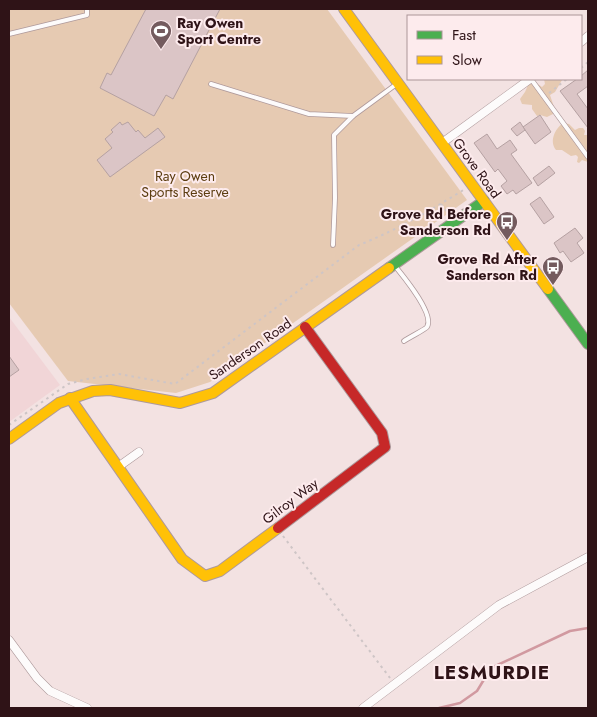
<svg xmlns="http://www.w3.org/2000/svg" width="597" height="717" viewBox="0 0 597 717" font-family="Jost,sans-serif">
<rect width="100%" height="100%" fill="#f3e2e2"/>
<!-- built -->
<polygon fill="#f1d5d7" points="9,317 60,385 9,422"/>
<!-- green -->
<g fill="#e6cab2">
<polygon points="9,9 327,9 467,200 210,382 176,393 68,381 9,303"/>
<polygon points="544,79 562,80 555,92 550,95 555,110 553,114 547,117 540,115 537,116 532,109 532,105 522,104 520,99 525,92 529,83 535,82 542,87 545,84"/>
<path d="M563,123L569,124L575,130L579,128H583L585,131L584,135H588V162L582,160L579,163L577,162L578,157L576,155L571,156L562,150H556C549,141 555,129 563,123Z"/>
</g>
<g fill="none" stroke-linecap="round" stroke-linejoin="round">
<!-- stream -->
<polyline stroke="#d199a0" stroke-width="2.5" points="439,708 460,703 477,691 491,668 570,631 588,628"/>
</g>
<!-- building -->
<g fill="#dbc5c6" stroke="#b5a1a2">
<polygon points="146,9 220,9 173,99 166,95 154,116 100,88 107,73 111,75"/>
<polygon points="588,70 588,86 577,94 588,109 588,128 560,91 577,79 581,79 581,76"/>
<polygon points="540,115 551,132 535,144 523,127"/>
<polygon points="120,122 122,125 128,122 136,132 138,130 145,138 158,128 165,137 110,177 97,160 112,148 105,139 113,132 111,130"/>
<polygon points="520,122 525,130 517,136 511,129"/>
<polygon points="487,134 497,149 510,140 517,150 511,154 532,183 516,194 513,190 507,194 501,186 507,181 498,169 495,172 474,143"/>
<polygon points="549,166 555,173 538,186 533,178"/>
<polygon points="540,197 554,217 544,224 530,204"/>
<polygon points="575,228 583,238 577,243 584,253 571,262 563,251 560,253 554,243"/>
<polygon points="9,356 19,370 9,377"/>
</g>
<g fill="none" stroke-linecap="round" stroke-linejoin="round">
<!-- lane casing -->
<g stroke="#ae999b" stroke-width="5.5">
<g id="lane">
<polyline points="9,34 87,15 87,9"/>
<polyline points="531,79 588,157"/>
<polyline points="211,84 309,114 353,116 398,83"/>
<polyline points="333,245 335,198 334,135 353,116"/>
<path d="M395,266C403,276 435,314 427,327C426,329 408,338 404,341"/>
</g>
</g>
<!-- street casing -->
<g stroke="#ae999b" stroke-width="9">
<g id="street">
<polyline points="581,42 588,36"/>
<polyline points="442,143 530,79"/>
<polyline points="118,467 139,452"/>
<polyline points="9,640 37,678 50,691 87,708"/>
<polyline points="363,708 499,605 588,557"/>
</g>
</g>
<!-- fast casing -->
<g stroke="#ae999b" stroke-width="12">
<g id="fast">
<polyline points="389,268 484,201"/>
<polyline points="548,289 588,344"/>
</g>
</g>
<!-- slow casing -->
<g stroke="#ae999b" stroke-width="12">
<g id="slow">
<polyline points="344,9 548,289"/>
<polyline points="70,398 182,559 205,576 220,571 278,528"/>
<polyline points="9,439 59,403 93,391 110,390 180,403 213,393 389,268"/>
</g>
</g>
<!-- jam casing -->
<g stroke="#ae999b" stroke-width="12">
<polyline id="jam" points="278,528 385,447 382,433 305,327"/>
</g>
<!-- path -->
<g stroke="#cec5c6" stroke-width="2" stroke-dasharray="2.5 4" stroke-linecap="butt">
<polyline points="581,68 588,62"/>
<polyline points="549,93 567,79"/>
<polyline points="441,204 449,214"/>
<path d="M9,425L68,384L87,379L119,374L175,384L359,245C397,230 431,210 465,189"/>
<polyline points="283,536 390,678"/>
</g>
<!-- lane -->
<use href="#lane" stroke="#fdfbfb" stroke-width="4"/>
<!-- street -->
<use href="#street" stroke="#fdfbfb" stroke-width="8"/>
<!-- fast -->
<use href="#fast" stroke="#4caf50" stroke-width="10"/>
<!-- slow -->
<use href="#slow" stroke="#ffc107" stroke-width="10"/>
<!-- jam -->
<use href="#jam" stroke="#c62828" stroke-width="10"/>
</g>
<!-- icons -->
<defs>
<g id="stadium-pin" transform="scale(1.125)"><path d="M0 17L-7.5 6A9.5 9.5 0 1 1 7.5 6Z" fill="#745b5e" stroke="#fdebed"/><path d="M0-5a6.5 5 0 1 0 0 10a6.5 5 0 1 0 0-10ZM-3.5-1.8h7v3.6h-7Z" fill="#fff"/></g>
<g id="bus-pin" transform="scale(1.125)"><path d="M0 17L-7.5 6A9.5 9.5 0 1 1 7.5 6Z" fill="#745b5e" stroke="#fdebed"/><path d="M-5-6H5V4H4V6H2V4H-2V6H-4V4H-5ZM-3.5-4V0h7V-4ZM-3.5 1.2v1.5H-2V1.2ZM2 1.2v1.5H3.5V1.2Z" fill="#fff"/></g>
</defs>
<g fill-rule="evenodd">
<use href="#stadium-pin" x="161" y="31"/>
<use href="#bus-pin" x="507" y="222"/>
<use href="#bus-pin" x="553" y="267"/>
</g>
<g text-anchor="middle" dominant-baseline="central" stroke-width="4" stroke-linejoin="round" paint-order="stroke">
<!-- poi labels -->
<g font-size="14" font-weight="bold" fill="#2f1317" stroke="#fdebed" text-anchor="end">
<text x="177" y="23" text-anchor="start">Ray Owen<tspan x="177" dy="16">Sport Centre</tspan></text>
<text x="491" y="214">Grove Rd Before<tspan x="491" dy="16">Sanderson Rd</tspan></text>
<text x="537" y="259">Grove Rd After<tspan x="537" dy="16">Sanderson Rd</tspan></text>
</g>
<!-- street labels -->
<g font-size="14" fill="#2f1317" stroke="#fdebed">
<text transform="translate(477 168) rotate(54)">Grove Road</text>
<text transform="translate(250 349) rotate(-35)">Sanderson Road</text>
<text transform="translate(290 501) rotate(-37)">Gilroy Way</text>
</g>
<!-- park labels -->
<g font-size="14" fill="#5c3d10" stroke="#fdebed">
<text x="185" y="176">Ray Owen<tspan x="185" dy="16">Sports Reserve</tspan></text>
</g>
<!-- district labels -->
<g font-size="19" font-weight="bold" letter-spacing="1" fill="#2f1317" stroke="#fdebed">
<text x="492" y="672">LESMURDIE</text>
</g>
</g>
<!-- border -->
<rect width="597" height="717" fill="none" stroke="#2f1317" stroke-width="20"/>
<!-- legend -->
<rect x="407" y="15" width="175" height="65" fill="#fdebed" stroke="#ab9597"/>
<rect x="417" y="31" width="25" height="8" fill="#4caf50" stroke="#ab9597"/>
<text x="452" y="40" font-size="15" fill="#2f1317">Fast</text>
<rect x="417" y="56" width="25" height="8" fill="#ffc107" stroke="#ab9597"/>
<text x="452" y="65" font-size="15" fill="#2f1317">Slow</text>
</svg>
